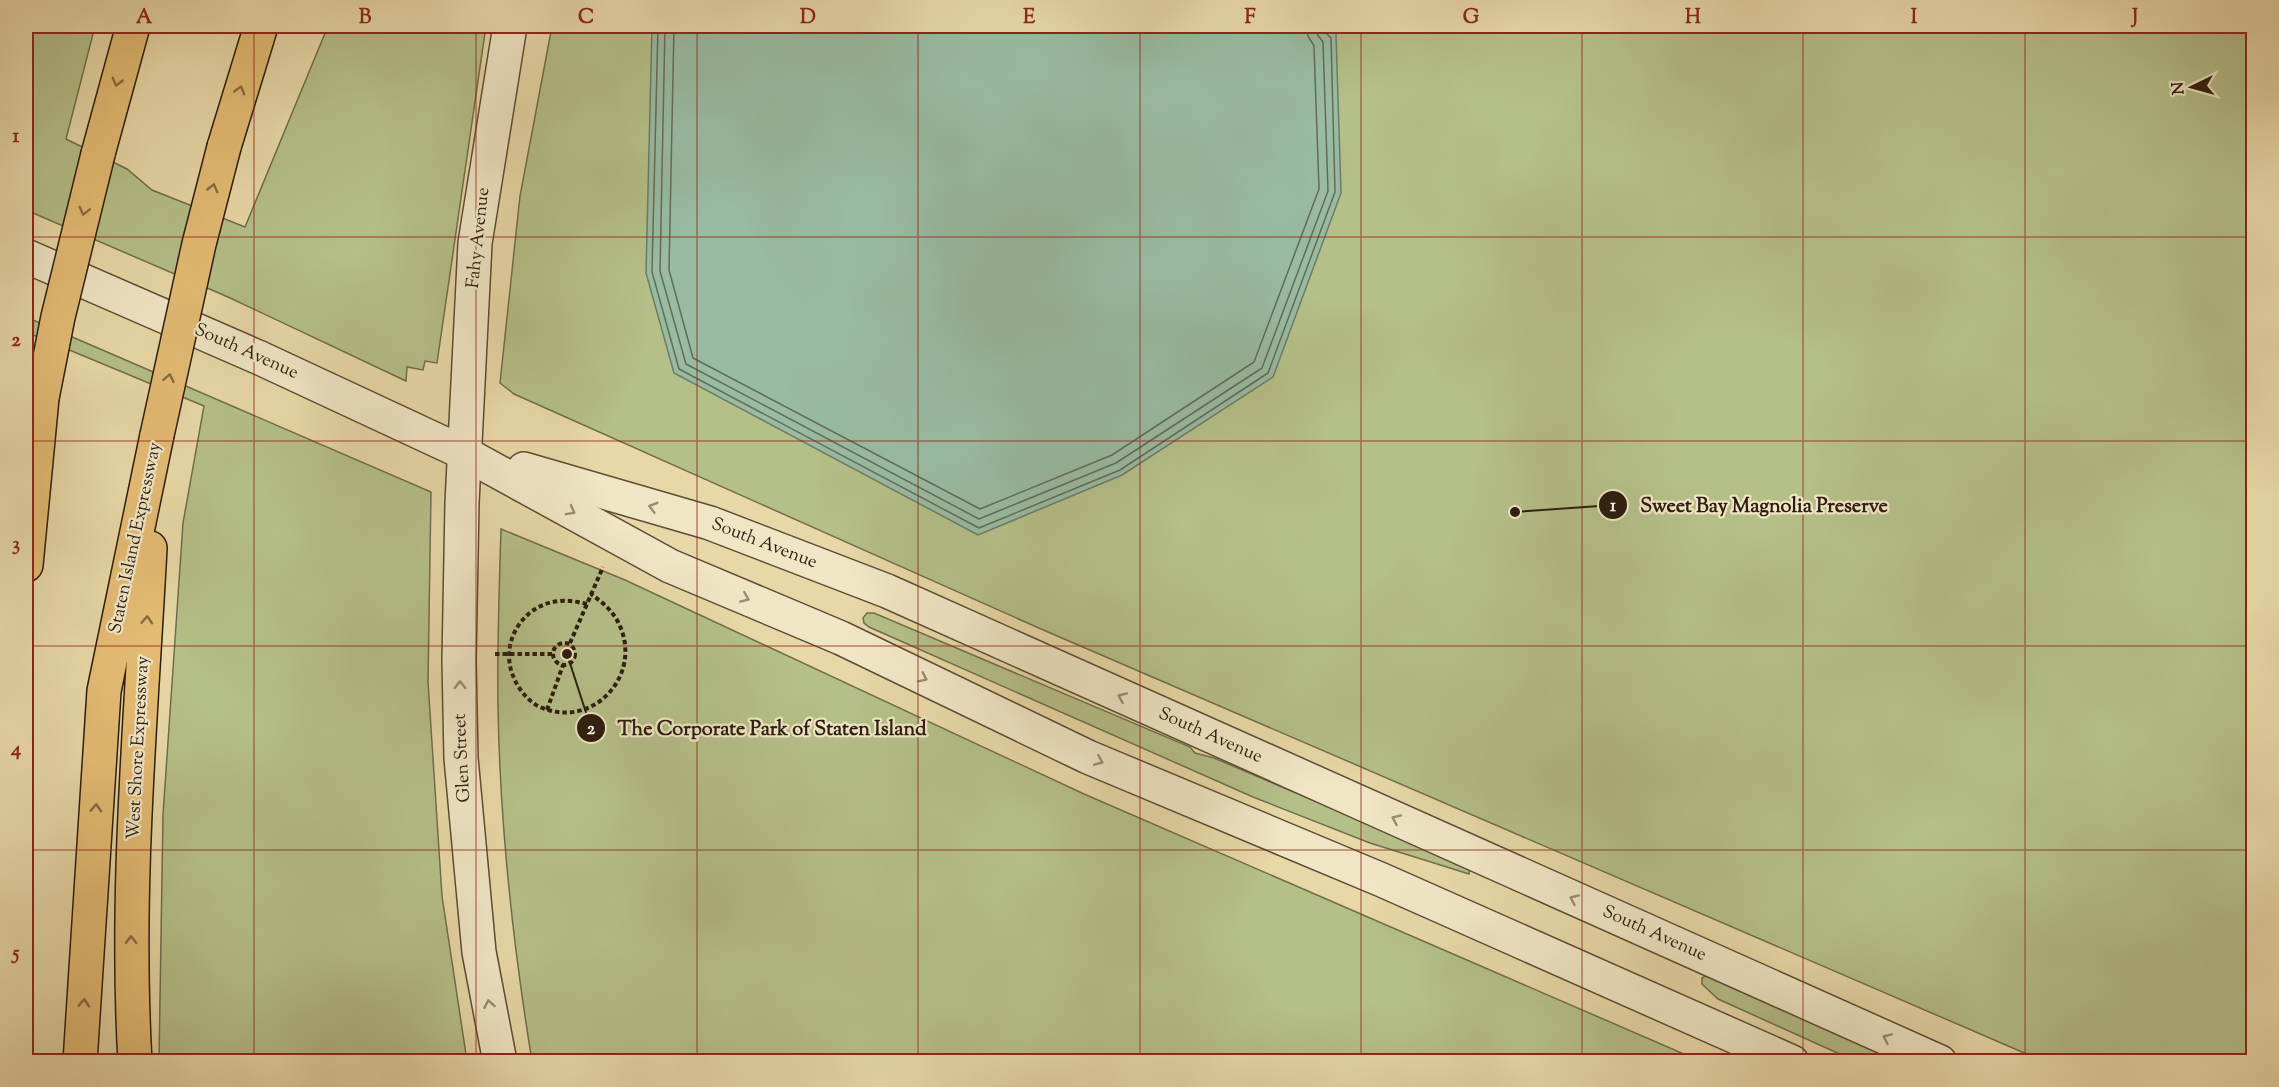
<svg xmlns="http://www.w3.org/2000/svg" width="2279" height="1087" viewBox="0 0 2279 1087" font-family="'Sorts Mill Goudy',serif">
<rect width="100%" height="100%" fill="#e8d8a7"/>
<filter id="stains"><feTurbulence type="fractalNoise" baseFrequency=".00333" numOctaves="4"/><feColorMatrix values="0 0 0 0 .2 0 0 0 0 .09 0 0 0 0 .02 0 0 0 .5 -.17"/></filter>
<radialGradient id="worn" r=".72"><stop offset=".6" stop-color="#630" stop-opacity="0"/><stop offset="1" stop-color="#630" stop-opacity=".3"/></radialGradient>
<!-- green -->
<g fill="#b5bf88" stroke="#706e4c" stroke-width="1.5">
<polygon points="26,26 95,26 66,139 127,169 152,190 245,227 328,26 486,26 437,363 425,361 423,370 407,367 406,381 228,297 26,210"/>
<polygon points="552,26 2253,26 2253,1061 2043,1061 1041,629 514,394 500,383 520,196"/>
<polygon points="26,317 431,492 428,682 442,896 467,1061 159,1061 163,815 183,523 204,406 26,332"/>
<path d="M501,529L625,580L1084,794L1700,1061H532C513,945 500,826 498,707C497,648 499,589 501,529Z"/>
<polygon points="867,613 874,613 1190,747 1195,753 1214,758 1470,867 1469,874 1370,843 1253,797 869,627 864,623 863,618"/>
<polygon points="1707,975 1910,1061 1855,1061 1718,999 1702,984 1702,978"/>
</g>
<!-- water -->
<polygon fill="#98bba2" stroke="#6d7c67" stroke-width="1.5" points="652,26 1326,26 1336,34 1341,193 1273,377 1122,475 978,535 674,373 646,273"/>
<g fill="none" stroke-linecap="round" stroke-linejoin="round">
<!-- shore -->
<g stroke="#626c58" stroke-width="1.5">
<polyline points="658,26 652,272 679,369 979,528 1120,470 1268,373 1335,192 1331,38 1324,31 1323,26"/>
<polyline points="665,26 660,271 686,364 979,519 1116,463 1262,368 1328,191 1323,42 1317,34 1316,26"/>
<polyline points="674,26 669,270 693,358 980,509 1112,455 1254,362 1319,189 1314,46 1308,36 1307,26"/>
</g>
<!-- tertiary casing -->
<g stroke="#5b4c35" stroke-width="36">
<g id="tertiary">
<polyline points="26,256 260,358 464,453 670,566 841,638 1088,757 1382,880 1792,1062"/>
<polyline points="524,469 710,523 887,591 1940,1062"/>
<polyline points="500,1062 479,952 461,758 459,661 462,503 475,243 510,26"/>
</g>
</g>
<!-- motorway casing -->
<g stroke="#2c1d0f" stroke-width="36">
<g id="motorway">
<polyline points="224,147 261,26"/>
<polyline points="98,154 133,26"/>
<polyline points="26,565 42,398"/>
<polyline points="80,1062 104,691 157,435"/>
<path d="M135,1062C125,890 141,719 150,548"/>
</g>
</g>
<!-- path -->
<g stroke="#2c1d0f" stroke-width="4" stroke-dasharray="4.5 3" stroke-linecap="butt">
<path d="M587,604C578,602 569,600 559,601C526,604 502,637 511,670C515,684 525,699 538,706C591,732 644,676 619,624C613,611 602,602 591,594"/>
<circle cx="564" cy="654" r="11"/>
<polyline points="570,643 603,567"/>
<polyline points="495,654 553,654"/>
<polyline points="547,710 563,665"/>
</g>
<!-- tertiary -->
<use href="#tertiary" stroke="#f0e6c6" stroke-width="33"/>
<!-- motorway -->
<use href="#motorway" stroke="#e4bc74" stroke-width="33"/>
<!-- motorway-bridge casing -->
<g stroke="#2c1d0f" stroke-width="36" stroke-linecap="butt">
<g id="motorway-bridge">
<polyline points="42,398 58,317 98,154"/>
<polyline points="157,435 199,244 224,147"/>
</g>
</g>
<!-- motorway-bridge -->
<use href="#motorway-bridge" stroke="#e4bc74" stroke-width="33"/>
</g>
<!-- one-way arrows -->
<defs><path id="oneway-chevron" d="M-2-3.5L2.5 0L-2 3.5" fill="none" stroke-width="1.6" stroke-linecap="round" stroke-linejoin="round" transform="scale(1.5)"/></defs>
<g stroke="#886c42">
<use href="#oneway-chevron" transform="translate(117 82) rotate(105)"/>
<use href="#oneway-chevron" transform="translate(240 90) rotate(-74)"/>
<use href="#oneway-chevron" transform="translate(213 188) rotate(-75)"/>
<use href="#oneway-chevron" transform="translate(84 211) rotate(104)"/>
<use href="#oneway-chevron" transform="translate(169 378) rotate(-78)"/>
<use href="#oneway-chevron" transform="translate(147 620) rotate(-87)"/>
<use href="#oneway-chevron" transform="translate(96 808) rotate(-87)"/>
<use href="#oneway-chevron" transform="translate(131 940) rotate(-91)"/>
<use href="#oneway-chevron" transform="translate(84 1003) rotate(-87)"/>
</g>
<g stroke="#988c74">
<use href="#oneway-chevron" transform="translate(653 507) rotate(-164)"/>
<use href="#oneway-chevron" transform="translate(571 511) rotate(29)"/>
<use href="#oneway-chevron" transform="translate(745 598) rotate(23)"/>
<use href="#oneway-chevron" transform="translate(923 678) rotate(26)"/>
<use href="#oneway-chevron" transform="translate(460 685) rotate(-91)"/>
<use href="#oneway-chevron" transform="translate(1122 697) rotate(-156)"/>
<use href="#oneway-chevron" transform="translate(1099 761) rotate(23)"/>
<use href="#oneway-chevron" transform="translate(1396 819) rotate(-156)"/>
<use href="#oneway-chevron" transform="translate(1574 899) rotate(-156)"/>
<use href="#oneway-chevron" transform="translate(489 1004) rotate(-100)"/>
<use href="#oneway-chevron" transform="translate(1887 1038) rotate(-156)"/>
</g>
<!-- grid -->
<path fill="none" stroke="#8f2418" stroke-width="1.5" stroke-opacity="0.55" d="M254,26V1062M476,26V1062M697,26V1062M918,26V1062M1140,26V1062M1361,26V1062M1582,26V1062M1803,26V1062M2025,26V1062M26,237H2254M26,441H2254M26,646H2254M26,850H2254"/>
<g text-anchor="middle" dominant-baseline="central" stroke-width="4.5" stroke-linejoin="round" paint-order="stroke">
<!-- street labels -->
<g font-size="18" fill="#2c1d0f" stroke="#f0e6c6">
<text transform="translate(479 238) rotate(-84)">Fahy Avenue</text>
<text transform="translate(246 352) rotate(24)">South Avenue</text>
<text transform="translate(136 538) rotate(-78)">Staten Island Expressway</text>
<text transform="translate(764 544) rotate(21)">South Avenue</text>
<text transform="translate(1210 736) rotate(24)">South Avenue</text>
<text transform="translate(139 748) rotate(-87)">West Shore Expressway</text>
<text transform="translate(463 758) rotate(-93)">Glen Street</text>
<text transform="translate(1654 934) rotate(24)">South Avenue</text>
</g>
</g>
<!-- callouts -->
<path fill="none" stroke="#2c1d0f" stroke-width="2" d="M1515 512L1613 505M567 654L591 728"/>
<g fill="#2c1d0f" stroke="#f0e6c6" stroke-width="2">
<circle cx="1515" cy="512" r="6"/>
<circle cx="567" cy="654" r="6"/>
<circle cx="1613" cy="505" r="15"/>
<circle cx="591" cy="728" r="15"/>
</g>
<g font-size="18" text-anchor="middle" font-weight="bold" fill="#fff">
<text x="1613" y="511">1</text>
<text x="591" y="734">2</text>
</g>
<g font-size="20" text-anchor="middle" font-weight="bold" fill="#2c1d0f" stroke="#f0e6c6" stroke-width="4.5" stroke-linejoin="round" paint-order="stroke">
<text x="1764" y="512">Sweet Bay Magnolia Preserve</text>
<text x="772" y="735">The Corporate Park of Staten Island</text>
</g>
<!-- margin -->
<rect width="2279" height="1087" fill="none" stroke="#e8d8a7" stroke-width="66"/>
<!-- north arrow -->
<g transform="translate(2192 87) rotate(265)" stroke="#f0e6c6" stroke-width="4.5" paint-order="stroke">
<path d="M0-4.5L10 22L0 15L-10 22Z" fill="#2c1d0f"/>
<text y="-9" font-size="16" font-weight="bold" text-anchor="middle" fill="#2c1d0f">N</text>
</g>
<rect x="33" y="33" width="2213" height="1021" fill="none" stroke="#8f2418" stroke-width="2"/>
<g font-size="20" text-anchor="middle" font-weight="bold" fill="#8f2418">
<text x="144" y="23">A</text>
<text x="365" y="23">B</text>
<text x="586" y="23">C</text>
<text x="808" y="23">D</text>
<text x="1029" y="23">E</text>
<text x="1250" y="23">F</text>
<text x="1471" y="23">G</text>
<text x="1693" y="23">H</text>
<text x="1914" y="23">I</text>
<text x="2135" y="23">J</text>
<text x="16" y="142">1</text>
<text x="16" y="346">2</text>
<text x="16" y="550">3</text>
<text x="16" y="755">4</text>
<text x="16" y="959">5</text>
</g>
<rect width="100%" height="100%" filter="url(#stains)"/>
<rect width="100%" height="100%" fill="url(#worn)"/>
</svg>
